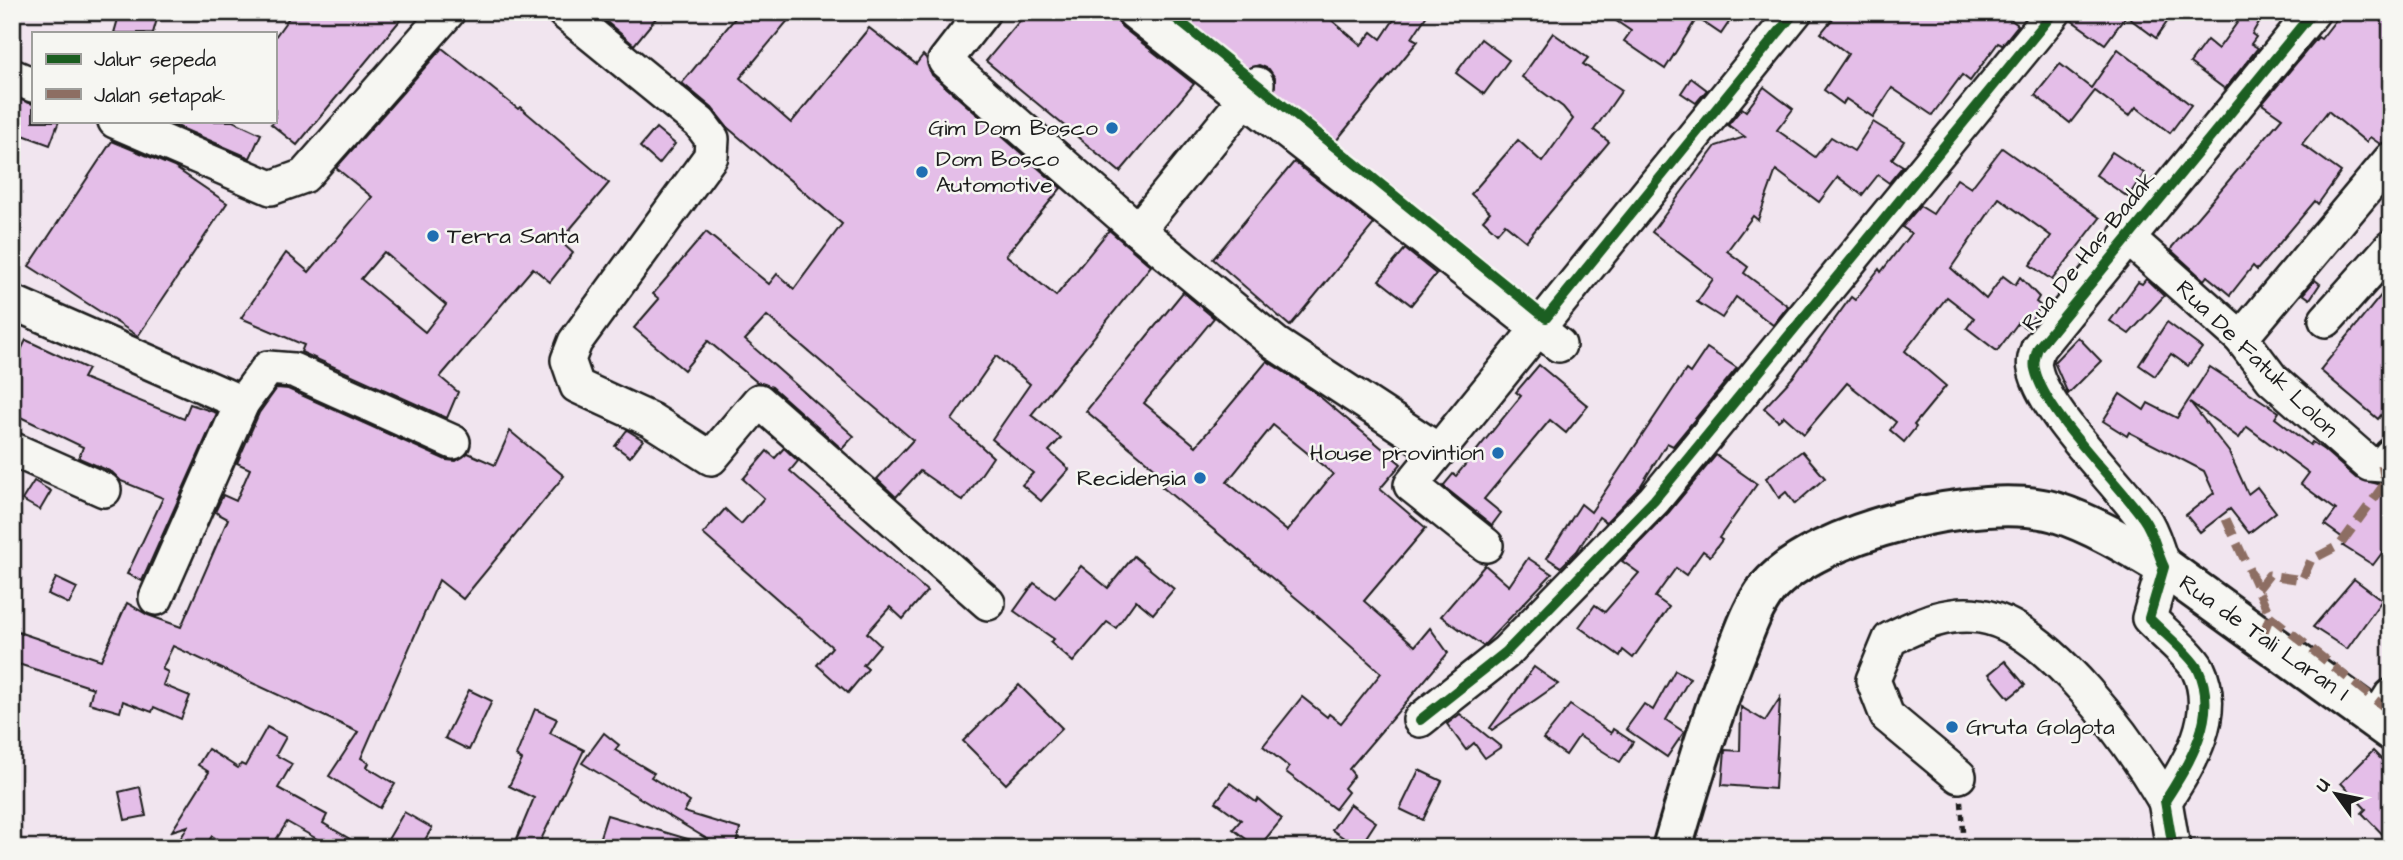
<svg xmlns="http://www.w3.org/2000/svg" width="2403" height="860" viewBox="0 0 2403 860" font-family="'Architects Daughter',sans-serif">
<rect width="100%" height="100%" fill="#f1e5ef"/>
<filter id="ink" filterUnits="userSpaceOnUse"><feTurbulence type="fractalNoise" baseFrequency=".0143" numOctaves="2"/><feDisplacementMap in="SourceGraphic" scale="14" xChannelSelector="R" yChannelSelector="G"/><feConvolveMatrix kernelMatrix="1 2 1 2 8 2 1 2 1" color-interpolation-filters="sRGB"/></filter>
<g filter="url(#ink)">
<!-- building -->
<g fill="#e4bee8" stroke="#1c1c1c" stroke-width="2" fill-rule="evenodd">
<polygon points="120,12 159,12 153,33 114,33"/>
<polygon points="293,12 407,12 297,145 271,124 275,121 275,37"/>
<polygon points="595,12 661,12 634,45"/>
<polygon points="740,12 795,12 740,78 791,123 869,28 916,64 923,55 926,58 932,75 1061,188 1006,255 1056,296 1109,230 1151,266 1031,415 1061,438 1049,451 1069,469 1041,501 1022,485 1033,473 992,439 1030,384 996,356 952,420 993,457 963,501 920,471 896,497 877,479 913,440 767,316 745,340 854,436 842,449 772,387 757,382 708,341 684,370 634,328 659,299 653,294 706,232 769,284 777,274 794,289 842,224 728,128 712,108 682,83"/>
<polygon points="1027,12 1110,12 1122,27 1194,84 1120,172 986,61"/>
<polygon points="1174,12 1322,12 1361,45 1372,32 1381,39 1399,12 1429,12 1412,38 1418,41 1336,141 1274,92 1275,78 1269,69 1259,65 1246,69"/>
<polygon points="1603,12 1736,12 1721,34 1697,18 1665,69 1624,41 1631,31"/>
<polygon points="1838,12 2001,12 2018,25 2002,45 1998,43 1970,81 1962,75 1932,115 1892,88 1873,117 1846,99 1843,104 1824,90 1848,54 1821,33"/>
<polygon points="2073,12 2174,12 2156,38 2126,16 2105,44 2071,20"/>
<polygon points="2245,12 2265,12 2252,34 2256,37 2251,44 2258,48 2225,89 2190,63 2207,40 2218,49"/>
<polygon points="2342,12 2391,12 2391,140 2380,144 2370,137 2366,142 2328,111 2302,144 2341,172 2318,204 2315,201 2257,270 2253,266 2230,295 2207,276 2204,280 2171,250 2172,247 2282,118 2262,104 2318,37 2321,39"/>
<polygon points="1553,33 1588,58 1583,64 1622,90 1594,130 1609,142 1526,241 1505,224 1497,233 1483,220 1490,212 1471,194 1518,140 1542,162 1573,119 1563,107 1522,77"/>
<polygon points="1481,39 1509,60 1484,94 1456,73"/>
<path d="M442,48L518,109L520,107L609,183L560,241L573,253L550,282L533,268L440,377L458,392L447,418L301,352L304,345L241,318L286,253L309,272L372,197L336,168ZM384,252L446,305L425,332L361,279Z"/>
<polygon points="2118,49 2191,105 2170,133 2136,107 2129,116 2095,91 2070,123 2035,95 2060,64 2091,88"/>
<polygon points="1691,78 1707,90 1696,103 1681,93"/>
<polygon points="1764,87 1793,109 1777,130 1815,157 1831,137 1854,151 1873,122 1904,141 1892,159 1903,166 1889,183 1878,175 1862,195 1838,177 1819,202 1776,170 1758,220 1753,216 1727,251 1748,267 1744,273 1788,306 1773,325 1736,297 1722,318 1697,302 1713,279 1652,232 1716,146 1745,137 1728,125 1742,108 1746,111"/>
<polygon points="12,97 33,104 33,121 59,121 50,145 12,131"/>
<polygon points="165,121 233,121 261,134 250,158"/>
<polygon points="656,128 675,144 659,164 640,147"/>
<polygon points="112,141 174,167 227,203 138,336 29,266"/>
<polygon points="2002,148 2100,218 2052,280 2030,265 2051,236 1999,198 1951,268 1986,299 2003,276 2015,285 2020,277 2039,297 2036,302 2041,306 2026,328 2018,323 1997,351 1967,328 1974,318 1947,297 1905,351 1946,386 1914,425 1916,427 1904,442 1890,430 1896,422 1847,383 1804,434 1784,416 1778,421 1764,408 1793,377 1851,297 1855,300 1879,269 1881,272 1911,233 1902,227 1920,206 1933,214 1957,179 1971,188"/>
<polygon points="2112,152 2144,173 2128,197 2096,175"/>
<polygon points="1294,162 1374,224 1290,326 1213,259"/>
<polygon points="1405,249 1436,274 1411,305 1379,280"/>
<polygon points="2146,279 2164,296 2129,334 2110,321 2138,282 2142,284"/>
<polygon points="2315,280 2320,284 2310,299 2303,294"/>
<polygon points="2391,283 2391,403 2378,419 2320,370"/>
<path d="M1183,292L1214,318L1144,403L1196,446L1267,361L1313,391L1401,464L1380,489L1426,528L1364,601L1415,646L1430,628L1448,653L1349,769L1354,775L1344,788L1348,792L1335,809L1286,772L1289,767L1263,746L1302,697L1327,717L1329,714L1341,723L1381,673L1307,607L1162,487L1169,480L1086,411ZM1273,425L1333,474L1287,531L1227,482Z"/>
<polygon points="2167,322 2202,348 2188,366 2171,354 2155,376 2139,365"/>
<polygon points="2078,337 2101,361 2068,394 2054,362"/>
<polygon points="26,340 88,369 83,378 184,419 190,404 217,413 142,581 127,574 163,498 121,481 112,472 79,458 83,447 12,413 12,368"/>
<polygon points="1707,348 1737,368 1673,446 1667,443 1640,487 1606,522 1599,517 1577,551 1561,567 1547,558 1581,504 1591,512 1686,370 1690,373"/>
<polygon points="1539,365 1588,406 1566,433 1550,420 1484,499 1501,513 1492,525 1443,486 1453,474 1456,476 1521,396 1516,392"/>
<polygon points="2210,367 2279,412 2275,418 2310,445 2312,442 2324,450 2356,478 2378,484 2391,493 2391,541 2373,565 2343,546 2347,541 2325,525 2336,510 2301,484 2309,473 2247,427 2239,438 2190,402 2229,452 2248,494 2257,487 2276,512 2249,533 2230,509 2200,532 2186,515 2214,493 2204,471 2129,432 2127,436 2103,421 2120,394 2144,410 2148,403 2177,418"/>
<polygon points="277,388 288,389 446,460 456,461 468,453 495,465 510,431 564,476 463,599 439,580 361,758 369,763 367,767 395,784 380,808 329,776 358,732 173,646 162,669 168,672 163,685 190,696 181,719 154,707 152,712 123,701 120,712 89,703 93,688 12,662 12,630 101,660 127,603 148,615 181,627 228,519 215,512 223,495 236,501 250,469 237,463 259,413"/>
<polygon points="627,430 643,440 630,457 615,446"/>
<polygon points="784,448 798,461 790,471 927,591 903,619 890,607 867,633 880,645 863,665 868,669 848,693 817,665 832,647 703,534 725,509 741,524 764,498 743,479 767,451 775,458"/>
<polygon points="1802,451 1825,478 1795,504 1786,492 1779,498 1766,478"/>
<polygon points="1716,455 1757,484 1719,538 1722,540 1710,556 1703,551 1686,575 1676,568 1655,597 1669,607 1633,658 1623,650 1620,656 1579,627 1595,605 1605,612 1639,573 1622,561 1669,512"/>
<polygon points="34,481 51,491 40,510 22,500"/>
<polygon points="1134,556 1174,589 1153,614 1136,600 1116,628 1107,622 1073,662 1050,642 1054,639 1014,611 1034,583 1055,598 1081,566 1108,588"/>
<polygon points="1528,558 1552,574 1483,646 1441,616 1485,565 1509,586"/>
<polygon points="56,578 77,588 69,604 48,594"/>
<polygon points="2354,579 2382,600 2347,649 2313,627"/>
<polygon points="2005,661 2025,685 2009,698 1989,674"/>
<polygon points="1534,667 1558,684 1492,730 1490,728"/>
<polygon points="1675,670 1690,678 1666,720 1684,732 1667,757 1626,729 1644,704 1653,710"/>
<polygon points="1019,685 1062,728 1006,784 963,741"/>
<polygon points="469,690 492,701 469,750 445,738"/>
<polygon points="1780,698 1775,789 1722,785 1725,750 1740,751 1741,707 1765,721"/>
<polygon points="1570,705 1611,733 1613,729 1633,742 1620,762 1579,736 1566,755 1543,739"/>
<polygon points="535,709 557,719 550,733 584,750 537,848 513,848 534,798 509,786 522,760 516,756"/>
<polygon points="1460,714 1486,735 1501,747 1485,758 1474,743 1466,750 1447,724"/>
<polygon points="267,727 286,737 276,755 292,764 278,788 327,815 323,823 365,848 333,848 287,822 271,848 232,848 212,836 204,848 175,848 188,826 172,831 209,772 198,765 208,749 238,768 241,764 245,766"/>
<polygon points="604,733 619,745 615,750 654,773 651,777 690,802 684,812 740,829 735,848 722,848 582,763"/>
<polygon points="2373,751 2391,769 2391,843 2362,813 2366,809 2341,783"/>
<polygon points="1419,770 1442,781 1423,820 1400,809"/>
<polygon points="1230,783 1256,802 1258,799 1282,819 1258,848 1233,829 1241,820 1216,802"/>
<polygon points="140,787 146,816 125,820 119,792"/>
<polygon points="1350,804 1376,822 1359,848 1332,830"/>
<polygon points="404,812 432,828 420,848 383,848"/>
<polygon points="607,815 701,843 700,848 610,848 611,843 599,840"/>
</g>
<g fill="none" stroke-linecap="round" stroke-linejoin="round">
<!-- minor casing -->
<g stroke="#1c1c1c" stroke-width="38">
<g id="minor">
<polyline points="564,12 700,123 712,139 711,156 575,342 568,360 577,386 651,420 711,458 759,401 988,603"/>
<polyline points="983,12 945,61 1138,230 1276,344 1439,451"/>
<polyline points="1134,12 1559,345"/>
<polyline points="12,76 33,85"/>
<polyline points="115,121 271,188 304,176 448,12"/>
<polyline points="1138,230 1257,84"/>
<polyline points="2126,236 2241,338 2272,379 2369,464 2382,465 2391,455"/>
<polyline points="12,302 242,403"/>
<polyline points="2326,320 2391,247"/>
<polyline points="2241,338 2391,159"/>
<polyline points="12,449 104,490"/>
<polyline points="1486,545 1411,485 1795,12"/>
<polyline points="156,598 242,403 268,368 293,370 453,442"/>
<polyline points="2377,718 2391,696"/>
<polyline points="1420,720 1506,652 1654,500 2054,12"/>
<path d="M1959,776L1887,716L1873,680L1890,639C1919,625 1946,611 1980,616C2049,626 2132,745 2165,801"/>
<path d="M2173,848L2165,801C2189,764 2220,715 2198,669C2190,654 2161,631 2149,618L2164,567C2156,550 2154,533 2143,518C2115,479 2044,412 2035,369C2033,362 2036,354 2038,348L2313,12"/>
</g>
</g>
<!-- major casing -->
<g stroke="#1c1c1c" stroke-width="44">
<path id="major" d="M1672,848C1691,783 1710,719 1735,656C1744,634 1752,608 1767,589C1815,531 1983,491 2055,512C2093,524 2129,546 2164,567L2391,731"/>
</g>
<!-- path -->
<polyline stroke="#1c1c1c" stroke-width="4.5" stroke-dasharray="7 5" stroke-linecap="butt" points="1961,801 1964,848"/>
<!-- minor -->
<use href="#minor" stroke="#f6f6f2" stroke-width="33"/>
<!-- major -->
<use href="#major" stroke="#f6f6f2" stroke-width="38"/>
<!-- quiet -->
<g stroke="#8d6e63" stroke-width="9" stroke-dasharray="18 9" stroke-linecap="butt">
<polyline points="2226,519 2270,616 2262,637"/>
<polyline points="2258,589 2269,575 2302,580 2311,560 2340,545 2381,489 2385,482 2382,465"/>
<polyline points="2270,616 2383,706"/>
</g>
<!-- cycleway casing -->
<g stroke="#f6f6f2" stroke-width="15">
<g id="cycleway">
<polyline points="1168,12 1546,318 1795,12"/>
<polyline points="1420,720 1506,652 1654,500 2054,12"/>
<path d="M2173,848L2165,801C2189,764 2220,715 2198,669C2190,654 2161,631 2149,618L2164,567C2156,550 2154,533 2143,518C2115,479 2044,412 2035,369C2033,362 2036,354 2038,348L2313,12"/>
</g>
</g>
<!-- cycleway -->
<use href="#cycleway" stroke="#1b5e20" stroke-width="10"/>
</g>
</g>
<!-- markers -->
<g fill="#1f6fb2" stroke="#f6f6f2" stroke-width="2.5">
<circle cx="1112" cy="128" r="7"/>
<circle cx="922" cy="172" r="7"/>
<circle cx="433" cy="236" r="7"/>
<circle cx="1498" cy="453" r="7"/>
<circle cx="1200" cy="478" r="7"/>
<circle cx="1952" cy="727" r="7"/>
</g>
<g text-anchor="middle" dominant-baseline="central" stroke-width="5" stroke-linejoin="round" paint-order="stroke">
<!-- poi labels -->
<g font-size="23" fill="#1c1c1c" stroke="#f6f6f2" text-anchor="end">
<text x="1098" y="128">Gim Dom Bosco</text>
<text x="936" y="159" text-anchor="start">Dom Bosco<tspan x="936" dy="26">Automotive</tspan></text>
<text x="447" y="236" text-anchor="start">Terra Santa</text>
<text x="1484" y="453">House provintion</text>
<text x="1186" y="478">Recidensia</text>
<text x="1966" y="727" text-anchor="start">Gruta Golgota</text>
</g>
<!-- street labels -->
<g font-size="23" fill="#1c1c1c" stroke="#f6f6f2">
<text transform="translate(2089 251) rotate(-51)">Rua De Has Badak</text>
<text transform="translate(2257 359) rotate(44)">Rua De Fatuk Lolon</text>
<text transform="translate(2264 638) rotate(35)">Rua de Tali Laran I</text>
</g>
</g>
<!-- margin -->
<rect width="2403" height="860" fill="none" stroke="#f6f6f2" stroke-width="42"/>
<rect x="21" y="21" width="2361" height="818" fill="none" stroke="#1c1c1c" stroke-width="2.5" filter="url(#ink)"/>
<!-- legend -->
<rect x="32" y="32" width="245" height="91" fill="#f6f6f2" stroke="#9f9f9c" stroke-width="2"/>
<rect x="46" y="54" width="35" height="10" fill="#1b5e20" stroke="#9f9f9c" stroke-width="2"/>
<text x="94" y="66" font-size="21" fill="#1c1c1c">Jalur sepeda</text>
<rect x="46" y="89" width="35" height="10" fill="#8d6e63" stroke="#9f9f9c" stroke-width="2"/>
<text x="94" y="102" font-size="21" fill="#1c1c1c">Jalan setapak</text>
<!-- north arrow -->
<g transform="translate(2336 794) rotate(303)" stroke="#f6f6f2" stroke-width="5" paint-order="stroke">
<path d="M0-5L12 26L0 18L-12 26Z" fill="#1c1c1c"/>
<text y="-10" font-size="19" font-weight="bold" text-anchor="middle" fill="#1c1c1c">U</text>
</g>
</svg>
